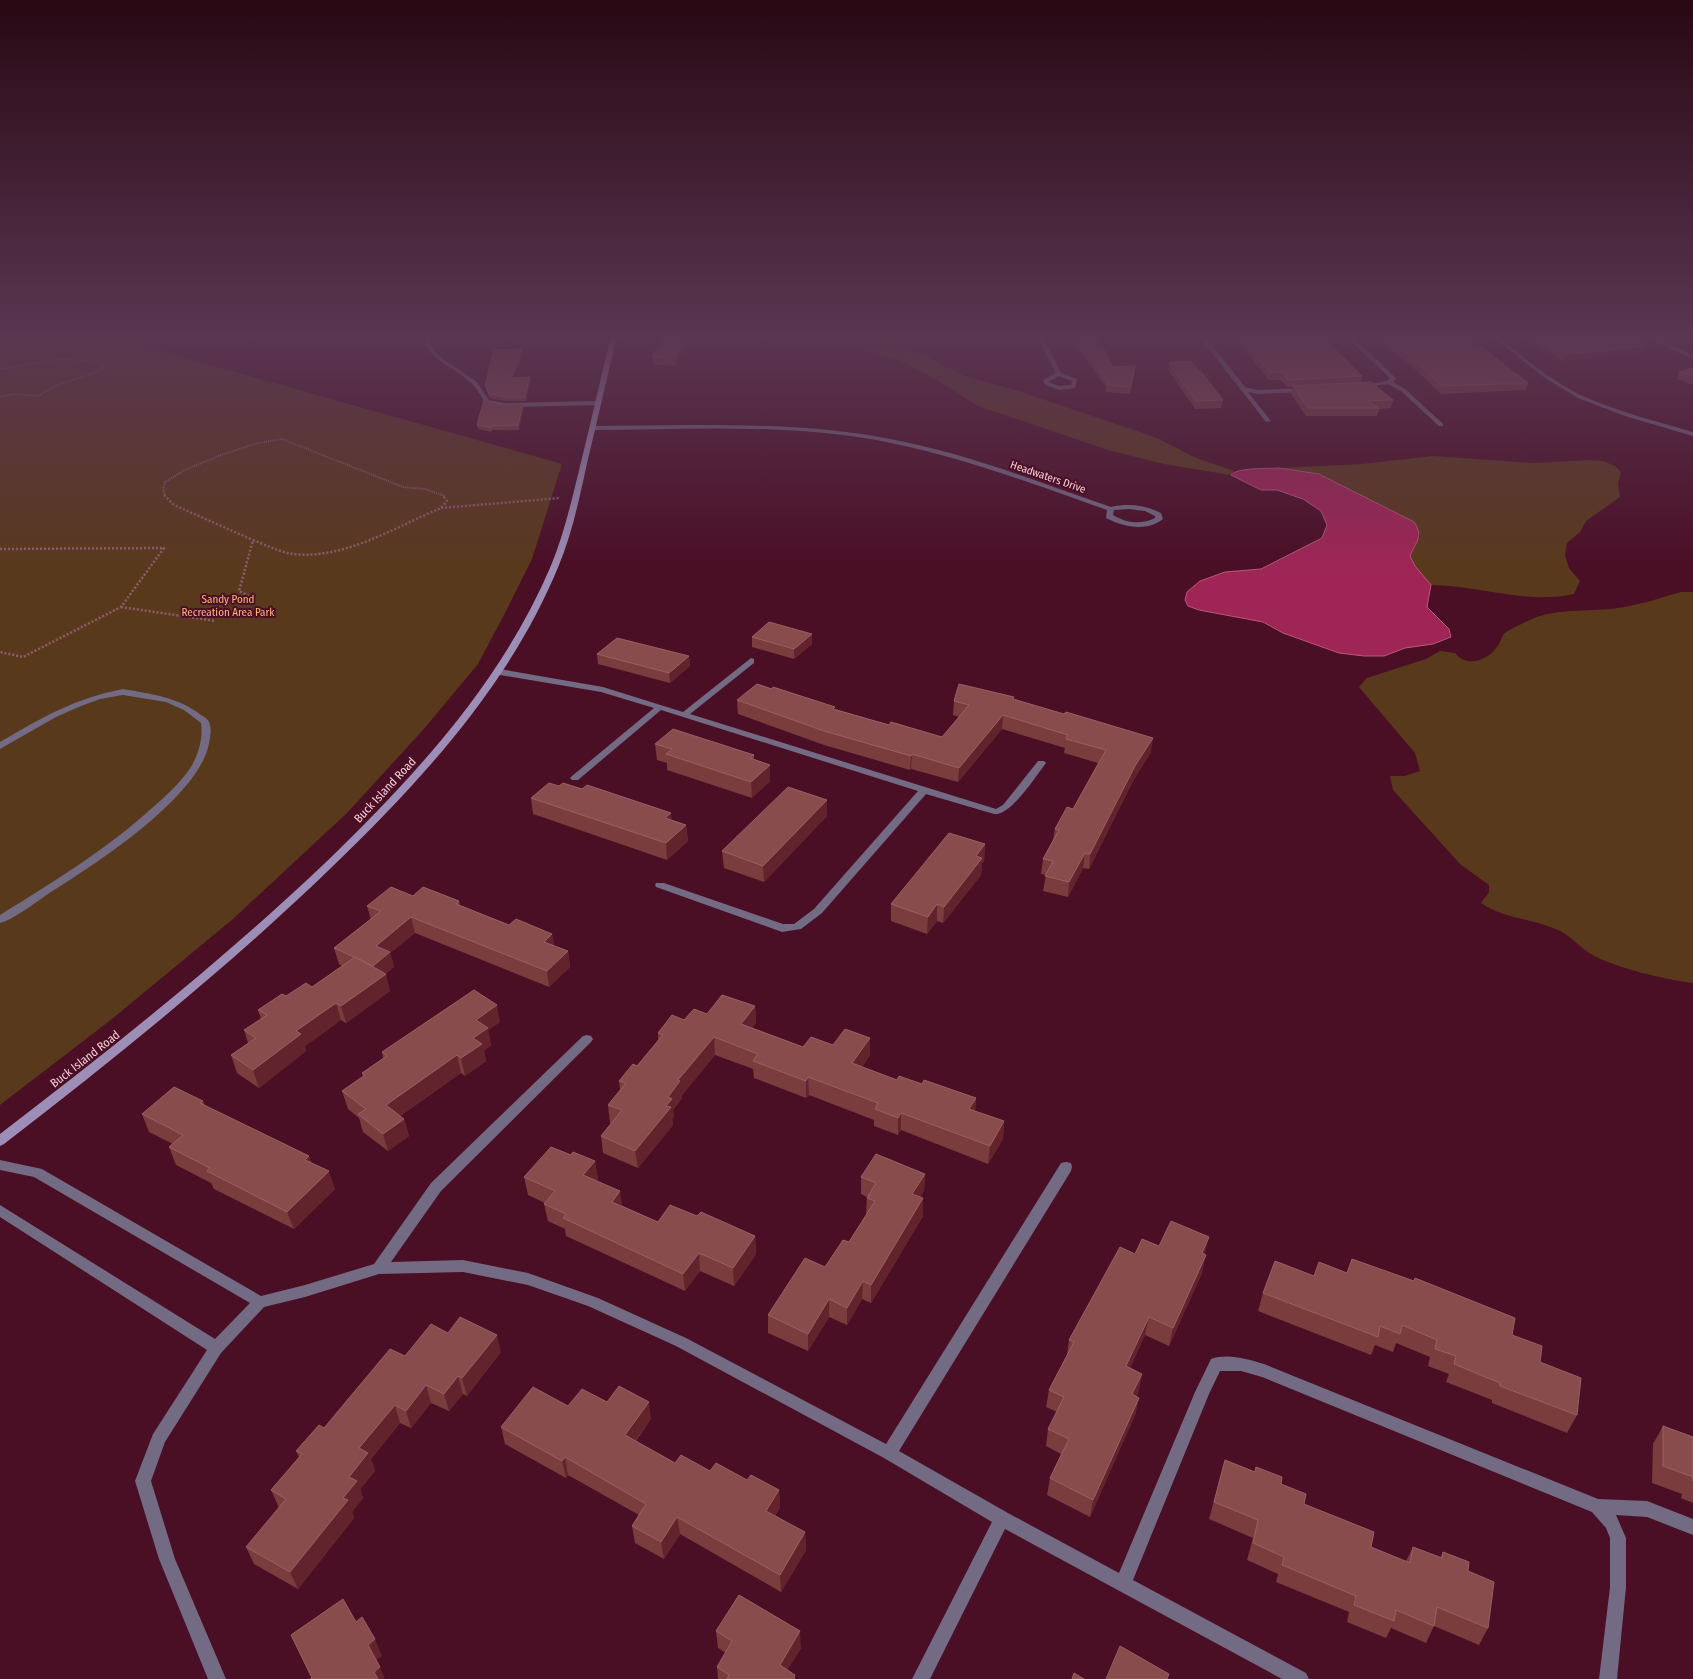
<svg xmlns="http://www.w3.org/2000/svg" width="1693" height="1679" viewBox="0 0 1693 1679" font-family="'Fira Sans Condensed',sans-serif">
<rect width="100%" height="100%" fill="#4a0e25"/>
<!-- green -->
<g fill="#59391c">
<polygon points="0,336 101,336 118,339 562,464 532,559 506,611 478,664 423,730 347,813 233,919 112,1019 0,1105"/>
<polygon points="876,347 896,348 926,355 936,362 969,378 1012,389 1137,431 1159,439 1194,457 1234,471 1231,475 1164,464 1108,450 978,406 934,378 896,359 865,349"/>
<path d="M1433,456L1535,463L1589,460L1603,461L1615,466L1621,472L1618,483L1620,497L1586,521L1580,532L1567,543L1565,555L1569,568L1580,581L1574,594C1527,605 1478,585 1431,585L1414,566L1410,556L1420,536L1414,522L1319,474L1279,468L1362,464Z"/>
<path d="M1681,592H1693V983C1663,979 1621,969 1594,956C1581,949 1571,936 1560,931C1535,919 1504,919 1481,903L1489,892V885L1461,865L1393,790L1390,776H1404L1420,771L1415,753L1359,687L1367,678L1426,659L1440,651L1455,653C1468,669 1489,660 1499,644C1501,641 1501,637 1504,634C1508,630 1528,621 1534,618C1561,608 1590,612 1618,608C1639,605 1660,598 1681,592Z"/>
</g>
<!-- water -->
<path fill="#9f2556" stroke="#b9587d" d="M1279,468L1319,474L1414,522C1424,537 1416,541 1410,556L1415,566L1431,585L1427,607L1449,629L1451,637L1433,644L1405,648L1384,656H1364L1339,653L1283,633L1263,622L1199,610L1188,606L1185,600L1187,592L1200,581L1225,572L1261,569L1322,538L1327,525L1321,511L1303,499L1277,490H1261L1231,475C1238,467 1267,469 1279,468Z"/>
<g fill="none" stroke-linecap="round" stroke-linejoin="round">
<!-- path-far1 -->
<g stroke="#8f5c6d" stroke-width="2" stroke-dasharray="1 1" stroke-linecap="butt">
<polyline points="0,369 59,359 100,362 105,366 99,371 53,387 38,396 15,394 0,397"/>
<polyline points="165,496 163,489 165,482 185,470 221,455 258,443 282,439 403,487 425,489 445,496"/>
</g>
<!-- path -->
<g stroke="#8f5c6d" stroke-width="2.5" stroke-dasharray="2 2" stroke-linecap="butt">
<polyline points="164,495 174,505 253,540"/>
<polyline points="441,508 560,498"/>
<path d="M253,540C266,545 279,552 293,554C344,560 395,527 441,508L447,501L442,495"/>
<polyline points="0,549 164,548 121,607 23,657 0,652"/>
<polyline points="249,596 239,591 253,540"/>
<polyline points="121,607 216,621"/>
</g>
<!-- service -->
<g fill="#736a83" fill-rule="evenodd">
<path d="M751,658L754,659V663L690,714L996,809L1003,805L1038,761H1044L1046,763C1036,776 1010,817 994,814L926,794L822,913L801,929L782,932L656,887L655,885L656,883H664L783,924H794L814,909L918,791L661,710L578,780H572L570,778L572,776L654,708L601,692L500,675L496,672L500,669L603,687L683,712Z"/>
<path d="M123,689C151,694 178,697 201,715C204,717 208,719 209,722C211,726 211,733 210,737C206,794 94,865 48,894C36,902 13,920 0,923V915C53,882 106,850 152,808C166,796 181,782 191,767C199,753 203,738 201,723L184,710L166,702L123,695L100,699L81,706L56,717L0,749V742C43,717 73,699 123,689Z"/>
<path d="M587,1035L591,1036L593,1039L591,1042L441,1191L391,1262L463,1260L528,1273L598,1298L686,1338L886,1444L1061,1163L1066,1162L1071,1163L1072,1167L1071,1171L899,1451L1008,1513L1119,1573L1195,1392L1211,1359C1228,1353 1247,1359 1264,1364L1598,1499L1647,1501L1693,1519V1535L1647,1517L1616,1515L1626,1538V1587L1617,1679H1599L1610,1587V1538L1606,1528L1592,1512L1262,1377L1241,1371H1220L1209,1394L1133,1580L1306,1673L1309,1679H1282L1005,1529L930,1679H912L992,1522L884,1458L676,1346L588,1306L528,1285L463,1272L379,1274L305,1297L264,1307L221,1353L165,1442L151,1481L175,1559L226,1679H208L159,1559L135,1481L153,1434L207,1350L0,1217V1205L215,1339L250,1303L34,1177L0,1170V1160L42,1169L261,1296L305,1285L374,1264L431,1183L583,1036Z"/>
</g>
<!-- minor -->
<g fill="#736a83" fill-rule="evenodd">
<path d="M427,336H433L430,343L434,351L443,359L476,381L489,400L504,403L598,401L601,403L598,405L504,407L485,402C481,396 477,388 471,383C455,367 436,364 424,343Z"/>
<path d="M1036,336H1042L1061,373L1077,379L1075,388L1059,390L1045,385L1043,380L1056,373ZM1059,376L1072,381L1071,385L1059,386L1048,382Z"/>
<polygon points="1199,336 1205,336 1245,387 1257,390 1304,388 1307,390 1304,392 1257,394 1248,392 1271,421 1266,422"/>
<polygon points="1345,336 1351,336 1395,377 1396,378 1393,382 1405,389 1443,424 1443,426 1439,426 1401,391 1388,384 1361,388 1361,386 1387,381 1390,378"/>
<path d="M1491,336H1497C1524,357 1551,381 1583,396C1618,412 1656,421 1693,432V436L1625,416L1578,398L1545,378Z"/>
<polygon points="1645,336 1652,336 1693,355 1693,359"/>
<path d="M692,425C758,425 824,426 890,439C966,453 1038,482 1111,507C1128,503 1145,505 1161,513L1163,519C1147,532 1123,527 1106,518L1107,510C1036,485 965,458 891,443C793,423 692,429 593,430L590,428L593,426ZM1129,509L1145,511L1155,516V518C1141,525 1126,523 1113,515L1114,510Z"/>
</g>
<!-- secondary -->
<path fill="#9d8eb7" fill-rule="evenodd" d="M611,336H617C607,377 598,418 588,459C580,495 573,531 559,565C511,683 423,779 333,866C230,966 118,1056 4,1144L0,1146V1134C112,1048 222,961 324,864C414,777 500,684 550,568C565,532 573,495 582,458C592,417 601,377 611,336Z"/>
</g>
<!-- wall -->
<g fill="#7b3c3d">
<polygon points="1069,336 1097,336 1113,367 1135,366 1130,394 1106,392 1106,386 1106,387"/>
<polygon points="1238,336 1314,336 1319,341 1362,376 1361,383 1393,400 1391,408 1379,409 1377,416 1306,416 1291,394 1293,387 1287,387 1281,380 1269,380 1237,341"/>
<polygon points="1374,336 1463,336 1528,383 1526,390 1441,394 1416,370"/>
<polygon points="1523,336 1626,336 1644,351 1563,361"/>
<polygon points="690,338 675,366 653,364 652,357"/>
<polygon points="523,353 513,378 530,381 526,401 504,401 490,398 488,395 487,389 486,390 485,386"/>
<polygon points="1169,363 1223,400 1221,408 1195,409 1168,370"/>
<polygon points="1693,368 1693,385 1677,379 1679,372"/>
<polygon points="503,405 524,408 519,430 492,430 491,432 478,429 477,425"/>
<polygon points="812,634 812,644 794,659 752,647 752,637"/>
<polygon points="597,654 689,656 690,666 670,683 598,664"/>
<polygon points="737,700 835,709 889,725 942,737 959,717 953,715 954,701 1014,700 1151,752 1133,781 1089,869 1083,868 1068,897 1043,891 1046,875 1041,874 1043,859 1053,840 1055,829 1073,809 1098,763 1064,753 1065,748 1002,729 958,782 911,769 910,770 824,745 738,714"/>
<polygon points="655,744 754,755 754,760 770,765 770,781 752,798 667,770 667,763 657,760"/>
<polygon points="531,798 672,820 686,825 688,841 667,860 533,814"/>
<polygon points="827,816 764,882 724,868 722,851"/>
<polygon points="985,844 984,861 982,863 981,875 943,923 937,921 927,934 891,921 891,904"/>
<polygon points="413,896 459,901 460,905 509,925 552,934 554,946 568,951 570,967 549,987 415,933 390,953 394,967 385,974 390,991 346,1023 341,1020 305,1046 306,1051 259,1088 237,1073 231,1055 248,1043 244,1030 261,1019 258,1010 286,996 312,987 342,966 339,964 334,948 371,920 367,906"/>
<polygon points="755,1006 756,1023 752,1028 803,1047 833,1045 870,1038 870,1055 862,1067 897,1080 922,1084 976,1098 975,1111 1004,1121 1003,1139 988,1164 901,1130 898,1135 874,1126 874,1120 809,1095 806,1098 754,1078 753,1069 715,1055 682,1095 682,1098 673,1110 674,1116 672,1119 673,1125 638,1168 603,1153 601,1136 611,1123 610,1123 608,1105 620,1090 619,1081 637,1066 658,1040 658,1033 684,1020 707,1014"/>
<polygon points="500,1022 488,1030 491,1045 484,1051 486,1061 465,1076 461,1073 400,1116 404,1119 409,1136 388,1151 363,1132 359,1118 348,1109 342,1091 363,1077 362,1073 383,1058 382,1052"/>
<polygon points="203,1101 205,1106 309,1156 311,1162 335,1189 294,1229 214,1189 211,1183 176,1165 169,1147 173,1144 149,1132 142,1114"/>
<polygon points="571,1155 595,1161 598,1179 596,1181 623,1206 658,1222 697,1216 755,1236 756,1254 734,1286 700,1271 685,1291 566,1236 565,1229 548,1221 544,1204 545,1203 528,1195 524,1177"/>
<polygon points="925,1174 924,1191 920,1197 923,1198 923,1216 871,1303 862,1299 847,1325 829,1317 808,1351 768,1333 768,1315 825,1267 849,1242 866,1215 867,1197 861,1194 861,1177"/>
<polygon points="1159,1246 1205,1255 1202,1273 1169,1346 1145,1335 1130,1368 1139,1391 1136,1396 1139,1398 1135,1415 1090,1517 1047,1495 1050,1478 1061,1454 1046,1446 1048,1429 1057,1412 1046,1407 1049,1390 1067,1355 1069,1340 1135,1254"/>
<polygon points="1314,1276 1512,1335 1540,1362 1577,1415 1567,1433 1492,1403 1492,1400 1446,1382 1449,1374 1428,1366 1430,1357 1396,1343 1393,1352 1375,1345 1371,1355 1258,1311 1263,1293"/>
<polygon points="448,1333 501,1352 467,1396 463,1394 449,1411 431,1403 411,1428 400,1423 371,1459 375,1471 360,1489 363,1498 352,1512 354,1518 298,1589 254,1564 246,1547 279,1508 271,1490 299,1457 296,1451 324,1428 405,1356"/>
<polygon points="607,1402 651,1419 636,1441 675,1463 747,1480 779,1490 780,1507 775,1516 805,1532 806,1550 781,1592 680,1534 664,1559 635,1543 632,1526 639,1515 568,1475 566,1478 505,1444 501,1427 568,1406"/>
<polygon points="1663,1426 1693,1437 1693,1503 1681,1498 1682,1494 1652,1483 1653,1444"/>
<polygon points="1225,1460 1255,1472 1256,1467 1281,1484 1304,1504 1371,1547 1406,1561 1413,1547 1440,1558 1443,1552 1468,1571 1488,1628 1479,1645 1434,1626 1426,1643 1391,1628 1386,1638 1347,1622 1349,1612 1276,1582 1278,1574 1247,1560 1253,1538 1209,1519"/>
<polygon points="716,1631 801,1648 787,1670 795,1675 795,1679 718,1679 717,1667 726,1653 718,1648"/>
</g>
<!-- shaded-wall -->
<g fill="#62232c">
<polygon points="687,336 689,336 690,338 675,366 675,358"/>
<polygon points="1646,346 1644,351 1563,361 1565,355"/>
<polygon points="522,349 523,353 511,382 511,378"/>
<polygon points="530,377 530,381 526,401 525,397"/>
<polygon points="523,404 524,408 519,430 518,425"/>
<polygon points="812,634 812,644 794,659 794,649"/>
<polygon points="689,656 690,666 670,683 669,673"/>
<polygon points="1003,715 1002,729 958,782 959,768"/>
<polygon points="1153,738 1151,752 1133,781 1089,869 1090,854 1135,766"/>
<polygon points="912,754 911,769 910,770 911,756"/>
<polygon points="770,765 770,781 752,798 751,782"/>
<polygon points="827,800 827,816 764,882 763,866"/>
<polygon points="671,813 673,829 665,818"/>
<polygon points="686,825 688,841 667,860 666,843"/>
<polygon points="985,844 984,861 982,863 981,875 943,923 944,907 976,856"/>
<polygon points="1085,853 1083,868 1068,897 1069,882"/>
<polygon points="937,904 937,921 927,934 928,917"/>
<polygon points="411,917 415,933 390,953 394,967 379,979 386,974 390,991 346,1023 341,1006 377,981 373,966 376,946"/>
<polygon points="552,934 555,949 544,942"/>
<polygon points="568,951 570,967 549,987 547,971"/>
<polygon points="336,1003 341,1020 305,1046 306,1051 259,1088 253,1070 296,1031"/>
<polygon points="497,1005 500,1022 488,1030 491,1045 484,1051 486,1061 465,1076 461,1058 473,1038 476,1020"/>
<polygon points="755,1006 756,1023 742,1041 741,1024"/>
<polygon points="714,1037 715,1055 682,1095 682,1098 673,1110 674,1116 672,1119 673,1125 638,1168 635,1151 666,1106 668,1097 678,1080"/>
<polygon points="870,1038 870,1055 852,1081 852,1063"/>
<polygon points="457,1055 461,1073 391,1122 386,1105"/>
<polygon points="808,1077 809,1095 806,1098 806,1081"/>
<polygon points="976,1098 974,1116 969,1109"/>
<polygon points="901,1113 901,1130 898,1135 898,1118"/>
<polygon points="404,1119 409,1136 388,1151 383,1134"/>
<polygon points="1004,1121 1003,1139 988,1164 990,1146"/>
<polygon points="309,1156 314,1174 305,1160"/>
<polygon points="595,1161 598,1179 586,1193 583,1175"/>
<polygon points="329,1171 335,1189 294,1229 287,1212"/>
<polygon points="925,1174 924,1191 912,1211 912,1194"/>
<polygon points="620,1191 623,1209 612,1202"/>
<polygon points="923,1198 923,1216 871,1303 871,1285"/>
<polygon points="755,1236 756,1254 734,1286 733,1268"/>
<polygon points="1209,1237 1205,1254 1202,1253"/>
<polygon points="699,1253 700,1271 685,1291 683,1274"/>
<polygon points="1206,1255 1202,1273 1169,1346 1173,1328"/>
<polygon points="863,1281 862,1299 847,1325 847,1308"/>
<polygon points="829,1299 829,1317 808,1351 808,1334"/>
<polygon points="1149,1317 1145,1335 1123,1383 1126,1366"/>
<polygon points="497,1335 501,1352 467,1396 462,1378"/>
<polygon points="1142,1374 1139,1391 1129,1412 1132,1394"/>
<polygon points="458,1376 463,1394 449,1411 444,1394"/>
<polygon points="426,1385 431,1403 411,1428 406,1411"/>
<polygon points="1139,1398 1135,1415 1090,1517 1093,1500"/>
<polygon points="649,1402 651,1419 627,1452 625,1435"/>
<polygon points="395,1405 400,1423 371,1459 375,1471 360,1489 363,1498 352,1512 354,1518 298,1589 290,1572 343,1498 349,1477 359,1448"/>
<polygon points="565,1457 568,1475 566,1478 562,1461"/>
<polygon points="779,1490 780,1507 767,1528 766,1511"/>
<polygon points="677,1517 680,1534 664,1559 661,1542"/>
<polygon points="805,1532 806,1550 781,1592 780,1575"/>
<polygon points="800,1631 801,1648 782,1679 780,1665"/>
<polygon points="375,1639 382,1656 375,1661 368,1645"/>
<polygon points="380,1667 385,1679 377,1679 374,1672"/>
</g>
<!-- building -->
<g fill="#884c4d" stroke="#9a6063">
<polygon points="664,336 687,336 675,358 652,357"/>
<polygon points="1075,336 1097,336 1113,367 1135,366 1131,387 1106,385 1108,379 1106,380"/>
<polygon points="1240,336 1314,336 1319,341 1327,341 1362,376 1288,380 1283,372 1270,373"/>
<polygon points="1384,336 1463,336 1489,353 1528,383 1442,386 1418,363"/>
<polygon points="1534,336 1626,336 1646,346 1565,355"/>
<polygon points="522,349 511,378 530,377 525,397 504,397 490,394 487,391 488,385 485,386 494,350"/>
<polygon points="1190,361 1203,374 1223,400 1196,401 1169,363"/>
<polygon points="1693,368 1693,376 1679,372"/>
<polygon points="1371,382 1393,400 1368,401 1379,408 1308,408 1293,386"/>
<polygon points="484,400 503,405 523,404 518,425 492,426 491,428 477,425"/>
<polygon points="769,622 812,634 794,649 752,637"/>
<polygon points="617,638 689,656 669,673 597,654"/>
<polygon points="757,684 772,689 773,687 835,707 833,709 889,725 891,722 942,737 969,705 954,701 959,684 1014,697 1013,699 1064,714 1066,712 1153,738 1135,766 1090,854 1085,853 1069,882 1045,876 1053,861 1043,859 1059,830 1055,829 1067,807 1073,809 1106,750 1066,739 1068,735 1003,715 959,768 912,754 911,756 824,731 737,700"/>
<polygon points="673,729 754,755 750,758 770,765 751,782 666,754 672,749 655,744"/>
<polygon points="549,783 559,786 563,783 582,789 587,785 671,813 665,818 686,825 666,843 531,798"/>
<polygon points="788,787 827,800 763,866 722,851"/>
<polygon points="949,833 985,844 976,856 982,858 944,907 937,904 928,917 891,904"/>
<polygon points="391,887 413,896 423,887 459,901 456,904 509,925 516,919 552,934 544,942 568,951 547,971 411,917 376,946 390,952 373,966 355,957 354,957 334,948 381,911 367,906"/>
<polygon points="355,957 386,974 341,1006 336,1003 296,1031 301,1034 253,1070 231,1055 256,1038 244,1030 267,1015 258,1010 282,994 286,996 306,983 312,987"/>
<polygon points="474,990 497,1005 476,1020 488,1028 473,1038 482,1044 461,1058 457,1055 386,1105 404,1119 383,1134 358,1114 366,1109 342,1091 365,1075 362,1073 387,1056 382,1052"/>
<polygon points="722,995 755,1006 741,1024 803,1047 811,1037 833,1045 845,1029 870,1038 852,1063 897,1080 899,1076 922,1084 924,1080 976,1098 969,1109 1004,1121 990,1146 901,1113 898,1118 875,1109 878,1103 808,1077 806,1081 753,1061 758,1054 714,1037 678,1080 680,1081 668,1097 672,1099 666,1106 671,1107 635,1151 601,1136 622,1110 608,1105 626,1083 619,1081 633,1064 637,1066 663,1035 658,1033 672,1015 684,1020 694,1009 707,1014"/>
<polygon points="174,1087 203,1101 200,1103 309,1156 305,1160 329,1171 287,1212 207,1171 210,1168 169,1147 183,1135 142,1114"/>
<polygon points="551,1147 571,1155 573,1152 595,1161 583,1175 620,1191 612,1202 658,1222 670,1205 697,1216 701,1212 755,1236 733,1268 699,1253 683,1274 563,1218 566,1214 544,1204 555,1191 524,1177"/>
<polygon points="876,1154 925,1174 912,1194 923,1198 871,1285 863,1281 847,1308 829,1299 808,1334 768,1315 805,1258 825,1267 843,1240 849,1242 875,1201 867,1198 876,1183 861,1177"/>
<polygon points="1171,1221 1209,1237 1202,1253 1206,1255 1173,1328 1149,1317 1126,1366 1142,1374 1132,1394 1139,1398 1093,1500 1050,1478 1069,1439 1048,1429 1064,1397 1049,1390 1074,1342 1069,1340 1120,1247 1135,1254 1142,1239 1159,1246"/>
<polygon points="1352,1259 1414,1281 1415,1278 1515,1318 1512,1335 1542,1346 1540,1362 1581,1378 1577,1415 1500,1386 1500,1383 1454,1364 1456,1356 1435,1349 1437,1340 1402,1325 1400,1334 1380,1326 1378,1337 1263,1293 1275,1261 1314,1276 1319,1262 1347,1273"/>
<polygon points="460,1317 497,1335 462,1378 458,1376 444,1394 426,1385 406,1411 395,1405 359,1448 368,1453 349,1477 357,1481 343,1498 348,1500 290,1572 246,1547 286,1499 271,1490 302,1454 296,1451 319,1425 324,1428 390,1349 405,1356 431,1324 448,1333"/>
<polygon points="619,1386 649,1402 625,1435 675,1463 681,1455 710,1471 716,1463 747,1480 751,1475 779,1490 766,1511 805,1532 780,1575 677,1517 661,1542 632,1526 646,1504 565,1457 562,1461 501,1427 533,1387 568,1406 582,1389 607,1402"/>
<polygon points="1663,1426 1693,1437 1693,1481 1693,1477 1663,1466"/>
<polygon points="1225,1460 1255,1472 1256,1467 1282,1477 1281,1484 1306,1494 1304,1504 1374,1532 1371,1547 1410,1563 1413,1547 1442,1558 1443,1552 1469,1562 1468,1571 1494,1582 1488,1628 1437,1607 1434,1626 1396,1610 1394,1621 1354,1605 1356,1596 1282,1565 1284,1557 1253,1543 1258,1520 1214,1502"/>
<polygon points="739,1595 800,1631 780,1665 795,1675 793,1679 727,1679 729,1675 717,1667 732,1641 716,1631"/>
<polygon points="343,1599 356,1622 362,1617 375,1639 368,1645 380,1667 374,1672 378,1679 310,1679 312,1678 291,1635"/>
<polygon points="1120,1646 1169,1674 1167,1679 1106,1679"/>
<polygon points="1074,1673 1084,1679 1072,1679"/>
</g>
<!-- sky -->
<linearGradient id="sky" x2="0" y2="1"><stop stop-color="#290814"/><stop offset="0.59" stop-color="#5a3651"/><stop offset="1" stop-color="#5a3651" stop-opacity="0"/></linearGradient>
<rect width="1693" height="571" fill="url(#sky)"/>
<g text-anchor="middle" dominant-baseline="central" stroke-width="4" stroke-linejoin="round" paint-order="stroke">
<!-- far-street labels -->
<g font-size="11" fill="#f6cfd8" stroke="#4a0e25">
<text transform="translate(1048 477) rotate(19)">Headwaters Drive</text>
</g>
<!-- far-park labels -->
<g font-size="11" fill="#ffb879" stroke="#4a0e25">
<text x="228" y="599">Sandy Pond<tspan x="228" dy="13">Recreation Area Park</tspan></text>
</g>
<!-- street labels -->
<g font-size="12" fill="#f6cfd8" stroke="#4a0e25">
<text transform="translate(385 790) rotate(-47)">Buck Island Road</text>
<text transform="translate(85 1059) rotate(-38)">Buck Island Road</text>
</g>
</g>
</svg>
